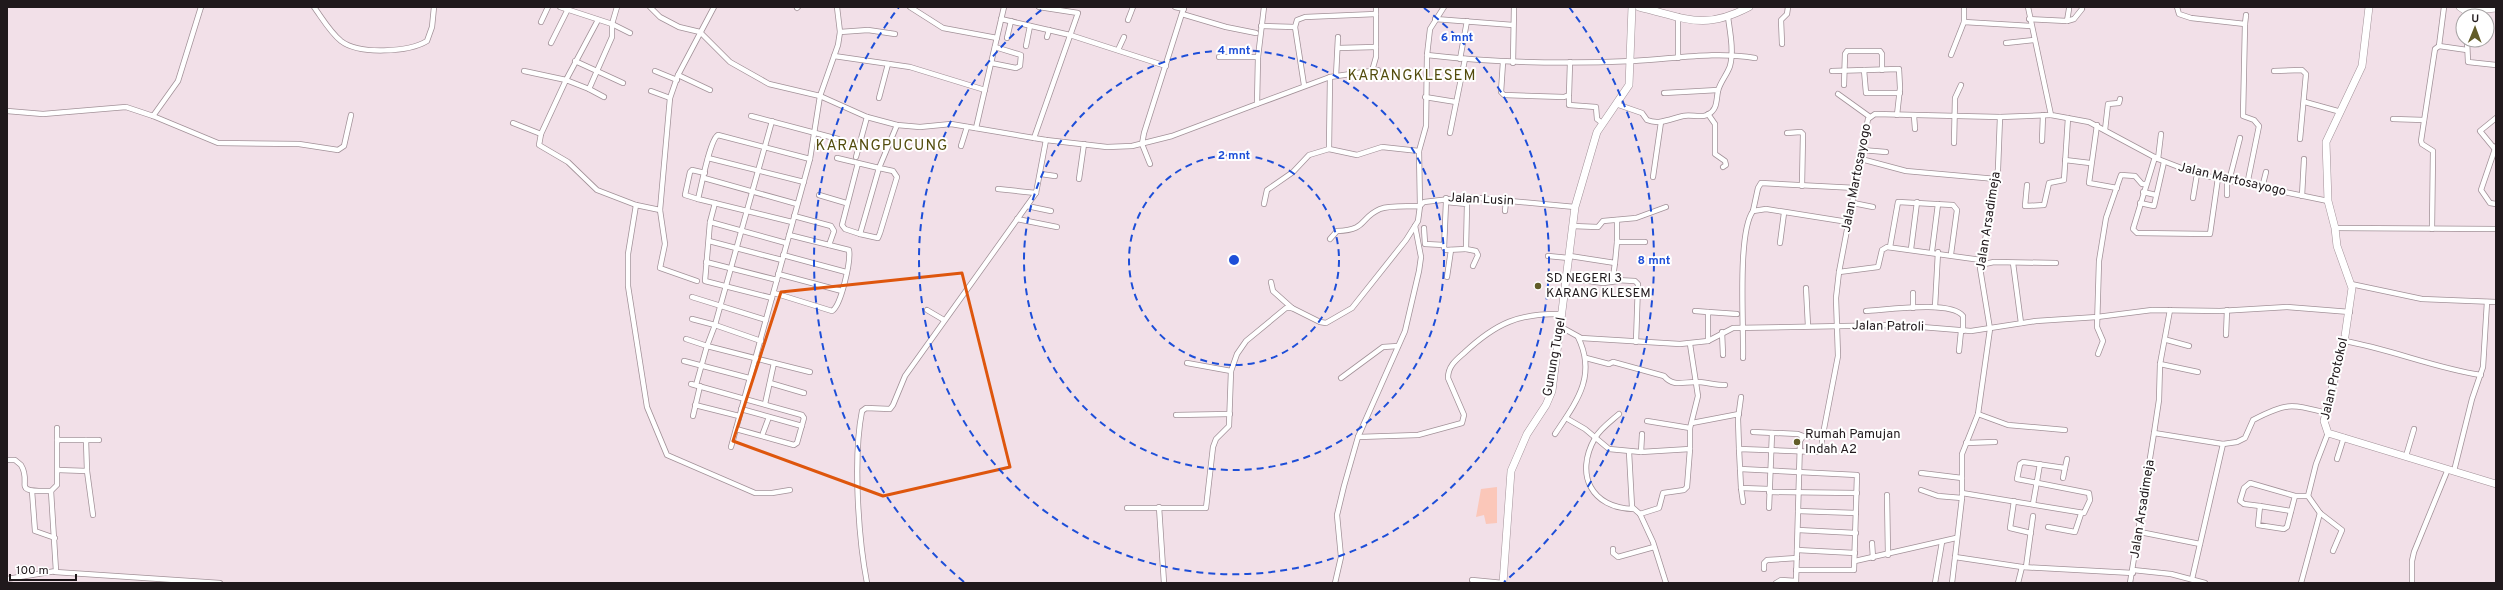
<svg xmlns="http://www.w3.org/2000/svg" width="2503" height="590" viewBox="0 0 2503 590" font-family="Overpass,sans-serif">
<rect width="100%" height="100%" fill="#f2e0e8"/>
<!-- green -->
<polygon fill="#fbc7b9" points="1497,487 1497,523 1486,524 1484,515 1476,517 1481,489"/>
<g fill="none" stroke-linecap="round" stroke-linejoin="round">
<!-- street casing -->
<g stroke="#a29198" stroke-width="6">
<g id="street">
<path d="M314,7C322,18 330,32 341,41C359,55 409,52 427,41L432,27L434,7"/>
<polyline points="560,7 612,24 630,33"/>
<polyline points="617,7 612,24 612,37 589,89 566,80 541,134 539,145 568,162 597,190 636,205 660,210 670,98 678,75 714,7"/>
<polyline points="650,7 660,17 679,27 700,32 730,62 769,84 820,96 838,45 840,32 837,7"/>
<polyline points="910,7 943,28 997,38"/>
<polyline points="1175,7 1184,9"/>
<polyline points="2028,7 2051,115 2089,122 2158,159 2197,174 2328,201"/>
<polyline points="2177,7 2179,14 2191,18 2245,24 2246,15"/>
<polyline points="797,8 798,7"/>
<polyline points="1182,14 1226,27 1256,33"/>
<polyline points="1001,19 1070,35 1166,66"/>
<polyline points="1435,19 1513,25"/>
<polyline points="2029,19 2067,21 2069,9"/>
<polyline points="1128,20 1133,7"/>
<polyline points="2067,21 2074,19 2082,9"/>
<polyline points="541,22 548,7"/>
<polyline points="1964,22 1964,7"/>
<polyline points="2245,24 2243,116 2254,120 2259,126 2247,185"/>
<polyline points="1261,26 1295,27"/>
<polyline points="840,32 868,30 895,34"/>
<polyline points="1047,37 1049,30"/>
<polyline points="1007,38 1011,21"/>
<polyline points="2467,40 2468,62 2496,65"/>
<polyline points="551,43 568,9"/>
<polyline points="2006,43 2034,40"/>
<polyline points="1782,44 1781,20 1787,14 1788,7"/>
<polyline points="1026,46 1030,26"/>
<polyline points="2439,46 2467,50"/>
<polyline points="1338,48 1376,47"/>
<polyline points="1118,50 1124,37"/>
<path d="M1427,55C1495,63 1564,64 1633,61C1674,59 1715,51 1755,58"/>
<polyline points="1951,55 1964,22 2031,26"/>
<polyline points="834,56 910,67 985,90"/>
<polyline points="1219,57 1258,57"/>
<polyline points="1678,58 1678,16"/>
<polyline points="1460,59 1467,21"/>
<polyline points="575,61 623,83"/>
<polyline points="1503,62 1501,92 1504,95 1564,97 1569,95 1570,62"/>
<polyline points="991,63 1016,68 1020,66 1021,55 995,47"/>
<polyline points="1513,63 1514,7"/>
<polyline points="1864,70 1866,93 1900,93"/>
<polyline points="524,71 566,80 598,20"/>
<polyline points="655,71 677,80"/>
<polyline points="1372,71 1376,57 1376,7"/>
<polyline points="1832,71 1899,69 1900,88 1897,115"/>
<polyline points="2274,71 2302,70 2306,74 2300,139"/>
<polyline points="678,75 710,90"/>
<polyline points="1336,76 1338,37"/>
<polyline points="1304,85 1295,27 1297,20 1305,17 1376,14"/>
<polyline points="1844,85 1845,54 1847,51 1880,51 1882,54 1882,70"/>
<polyline points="589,89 604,97"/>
<polyline points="651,91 670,98"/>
<polyline points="1664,93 1718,90"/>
<polyline points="1838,94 1870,117"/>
<polyline points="1569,96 1569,105 1596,107 1597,119 1602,123"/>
<polyline points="1425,97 1456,102"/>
<polyline points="879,98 888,64"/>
<polyline points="2305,102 2341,112"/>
<polyline points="1257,104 1330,77 1378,70"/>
<path d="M1616,104L1642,113L1647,120C1659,125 1670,119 1683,116C1690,114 1700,118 1707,115C1718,110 1716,100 1718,91C1720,82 1727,75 1730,66C1734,51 1730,32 1728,17"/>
<polyline points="7,111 43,114 126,107 153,116 178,81 201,7"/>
<polyline points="1708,114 1715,124 1715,154 1725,161 1726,165 1723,167"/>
<polyline points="153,116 218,143 299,144 338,150 344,146 351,115"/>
<polyline points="751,116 838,139"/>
<polyline points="1914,116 1915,129"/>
<polyline points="2393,119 2424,120"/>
<polyline points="513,123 541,134"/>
<polyline points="2097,125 2089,183 2117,188"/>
<polyline points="976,128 1004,7"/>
<polyline points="2105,130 2108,104 2119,103 2120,99"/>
<polyline points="1450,133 1465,59"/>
<polyline points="1787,133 1801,132 1803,134 1802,186"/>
<polyline points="1034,138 1078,13 1039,7"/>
<polyline points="2042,141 2043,115"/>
<polyline points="1954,143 1955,98 1961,85"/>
<polyline points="961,146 967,127"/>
<polyline points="2496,146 2481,190 2490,203 2496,204"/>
<polyline points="2494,148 2480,131 2496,118"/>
<polyline points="1329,149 1330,77"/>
<polyline points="1862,150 1886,152"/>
<polyline points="856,157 867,117"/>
<polyline points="2155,157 2133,229 2137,233 2210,234 2218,178"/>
<polyline points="708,158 804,182"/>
<polyline points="837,158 879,168 860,234 845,229 842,225 858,163"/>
<polyline points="1861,159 1906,171 1996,179"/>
<polyline points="2158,159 2161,134"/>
<polyline points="2065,160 2090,163"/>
<polyline points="1150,164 1142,144 1144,133 1184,7"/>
<polyline points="1041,174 1055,176"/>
<polyline points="1653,177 1661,122"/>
<polyline points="704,178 797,204"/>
<polyline points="1079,179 1084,144"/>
<polyline points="2227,180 2227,195"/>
<polyline points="2229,181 2240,138"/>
<polyline points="2027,185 2025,206 2044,205 2049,183 2064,180 2068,118"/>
<polyline points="2262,188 2266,172"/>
<polyline points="998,189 1036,193 1046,140"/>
<polyline points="2143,192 2156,195"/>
<polyline points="819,195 846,203"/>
<polyline points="2302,196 2304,159"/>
<polyline points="1446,198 1446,202 1467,204 1466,249 1476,251 1478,255 1473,266"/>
<polyline points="2193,198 2197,174"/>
<polyline points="698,199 685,195 690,172 692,170 705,173"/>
<polyline points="1446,202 1444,248 1446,250 1466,249"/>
<polyline points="715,203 710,222 705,281 772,298"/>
<polyline points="1853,203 1873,207"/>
<polyline points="2140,203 2154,206 2164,162"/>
<polyline points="1264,204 1267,190 1293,172 1309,155 1329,149 1357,155 1382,147 1419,151"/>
<polyline points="636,205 628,254 628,286 647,407 667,455 755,493 772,493 790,490"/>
<polyline points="1027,206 1051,211"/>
<polyline points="660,210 665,244 660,268 697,281"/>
<polyline points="1505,211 1506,201"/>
<polyline points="1753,211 1758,188 1761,183 1856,188"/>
<polyline points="794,216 831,226 834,231 829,245"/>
<polyline points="1017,219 1057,227"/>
<polyline points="710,222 786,243"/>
<path d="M792,222L698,199C701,188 710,139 718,135L810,159"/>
<polyline points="1572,226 1598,227 1603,221 1636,218 1666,207"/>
<polyline points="1424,228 1425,244 1444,245"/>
<polyline points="2335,228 2496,229"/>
<polyline points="2432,229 2433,151 2422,144 2421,141 2435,49 2439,46 2444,7"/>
<polyline points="860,234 878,238 880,233 897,177 893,171 879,168 897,125"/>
<path d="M1330,239L1337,231C1368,230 1359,218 1380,209C1391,205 1408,207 1420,206L1419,151L1426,126L1427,55L1430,29L1444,7"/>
<polyline points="709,241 782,260"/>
<polyline points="1617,242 1617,220"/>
<polyline points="1780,243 1784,213"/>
<polyline points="1890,247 1898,202 1953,205 1957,210 1951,254"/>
<polyline points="1911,249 1917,202"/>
<polyline points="1932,251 1938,204"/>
<polyline points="783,255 846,272"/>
<polyline points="1548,256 1569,258"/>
<polyline points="1570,256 1615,263 1617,242 1645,242"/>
<polyline points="706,262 777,280"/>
<polyline points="1615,263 1613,277 1616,280 1635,281 1638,284 1636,342"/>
<polyline points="2013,263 2021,323"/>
<polyline points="1980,265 1994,262 2056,263"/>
<polyline points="1839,272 1878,267 1882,250 1887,247 1981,260"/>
<polyline points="778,274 842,291"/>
<polyline points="1447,277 1451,250"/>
<polyline points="1567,278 1603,283 1618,281"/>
<polyline points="1271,282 1273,291 1292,308"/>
<polyline points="2351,284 2422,299 2496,302"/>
<polyline points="1806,288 1808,326"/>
<path d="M774,293L832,311C841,306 851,261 849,250L789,235"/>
<polyline points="692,297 766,320"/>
<polyline points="1935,307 1938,252"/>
<polyline points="1913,308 1913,293"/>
<polyline points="927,310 944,320"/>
<polyline points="1695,311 1708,312"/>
<path d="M1866,311C1886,310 1951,300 1963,316V331"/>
<polyline points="692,319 715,325 707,346 774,363"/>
<polyline points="1561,327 1581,338 1680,344 1708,341 1733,328 1897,325 1971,331 2036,321 2097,317 2152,310 2220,311 2287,307 2350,312"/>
<polyline points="1722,332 1723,355"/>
<polyline points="2226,335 2227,310"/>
<polyline points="686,339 707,346 696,385"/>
<polyline points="2167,340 2189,346"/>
<polyline points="761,341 715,325 772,121"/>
<polyline points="1708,341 1708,312 1737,314"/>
<path d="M2344,341C2391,349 2434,368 2481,375"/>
<polyline points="1959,351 1961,331"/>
<polyline points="2098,354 2103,341 2097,327 2099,261 2106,218 2121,175 2135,176 2142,184 2146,184"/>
<path d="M1586,358L1609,364L1613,362L1664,376C1673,387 1683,382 1696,382C1705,382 1715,385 1725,385"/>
<path d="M1743,358C1744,327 1737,233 1753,211L1766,209L1848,222"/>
<polyline points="684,361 749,378"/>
<polyline points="1187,363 1231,371"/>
<polyline points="2160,364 2198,372"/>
<polyline points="1341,378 1383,347 1398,346"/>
<polyline points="770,383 804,393"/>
<polyline points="691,384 802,415 804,418 797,443 794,445 736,429"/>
<polyline points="765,404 774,363 810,372"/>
<polyline points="695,405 739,416"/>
<polyline points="741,409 802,426"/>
<path d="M1619,414C1611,421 1600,429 1595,438C1574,475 1592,508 1633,509"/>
<polyline points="1978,414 2008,425 2065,430"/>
<polyline points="1176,415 1230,414"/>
<polyline points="693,416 700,386"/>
<polyline points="1566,418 1585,429 1609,449 1641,452 1690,449 1690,428 1698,396 1690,344"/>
<polyline points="1647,421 1690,428"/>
<polyline points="1692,423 1739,414"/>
<polyline points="57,428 57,440"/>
<polyline points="1753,432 1798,434 1803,436"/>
<polyline points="763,433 769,417"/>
<polyline points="2154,433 2159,400 2160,364 2170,310"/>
<path d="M1555,434C1577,401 1597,376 1578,337"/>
<path d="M1358,437L1418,435L1462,423L1464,415L1448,378C1448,366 1456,360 1464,353C1496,323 1519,313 1562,314"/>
<polyline points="1966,443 1995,442"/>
<polyline points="731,447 810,159 820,96 867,117 897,125 920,127 951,124 1046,140 1107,147 1132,146 1172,136 1257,104 1258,57 1264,7"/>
<polyline points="1739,449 1738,419 1741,397"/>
<polyline points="1629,452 1632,507 1640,514 1653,542 1666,583"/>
<polyline points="1641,452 1642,434"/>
<polyline points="2406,456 2414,429"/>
<polyline points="2337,459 2344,437"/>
<path d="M7,460H15L21,465C33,485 9,492 51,491L57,485V440H99"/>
<polyline points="1740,469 1857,475 1854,570 1796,570"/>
<polyline points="58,470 87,471 86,440"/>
<polyline points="87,471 93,515"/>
<polyline points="2454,471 2472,399 2483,367 2487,302"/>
<polyline points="1921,473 1962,478"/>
<polyline points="2063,478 2065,468"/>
<polyline points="1741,488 1743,502"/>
<polyline points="1769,489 1741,488 1739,449 1818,452 1822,447 1822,437"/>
<polyline points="1921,490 1938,496 1962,498"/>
<polyline points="32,491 35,531 55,538"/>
<polyline points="1769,492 1857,493"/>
<polyline points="1962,493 2084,513 2090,500 2089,493 2017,479 2020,464 2023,462 2065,468 2067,459"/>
<polyline points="1887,495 1888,555"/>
<polyline points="2295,496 2287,527 2284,529 2258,525 2260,506 2244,504 2240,501 2244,488 2250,483 2295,496 2308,496 2316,464 2328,433"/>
<polyline points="2308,496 2320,513 2342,530 2333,551"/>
<polyline points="2014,501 2010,528 2031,533"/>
<polyline points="2033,504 2040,464"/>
<polyline points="2260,506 2291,511"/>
<polyline points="1159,507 1164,583"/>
<polyline points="1127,508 1206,508 1213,447 1216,439 1229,426 1231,371 1237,354 1246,341 1286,308 1292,308 1320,322 1326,323 1352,308 1406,240 1418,221 1420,206 1424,202 1468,197 1575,207"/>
<polyline points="1769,508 1772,433"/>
<polyline points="1798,511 1856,513"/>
<polyline points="1640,514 1659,508 1663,493 1684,490 1687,487 1690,449"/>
<polyline points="2048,527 2075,532 2081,514"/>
<polyline points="1798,530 1856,533"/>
<polyline points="2140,532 2200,544"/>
<polyline points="1872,543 1873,558"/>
<polyline points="1613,549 1613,553 1618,557 1654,547"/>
<polyline points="1797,550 1855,553"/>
<polyline points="1955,557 2022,567 2133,573"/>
<polyline points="1855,561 1956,538"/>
<polyline points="2026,567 2033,516"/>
<polyline points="1764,569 1764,563 1767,560 1797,558"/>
<polyline points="2133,570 2171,574 2205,583"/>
<polyline points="55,572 220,583"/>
<polyline points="7,579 56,571 51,491"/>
<polyline points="2192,579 2223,444"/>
<polyline points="1472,580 1503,583"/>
<path d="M867,583C858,536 853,457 862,411L866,408L890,409L893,405L905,376L1036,193"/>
<polyline points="1335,583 1341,557 1337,515 1344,486 1358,437 1405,331 1419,271 1421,257 1415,226"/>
<polyline points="1776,583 1781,580 1796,581"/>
<polyline points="1796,583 1800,441 1803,436 1822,437 1823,434 1838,356 1836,298 1839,272 1868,119 1875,114 2000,117 2051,115"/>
<polyline points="1935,583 1942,542"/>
<polyline points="1952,583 1962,498 1962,454 1978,414 1990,329 1980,268 1998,169 2000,117"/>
<polyline points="2018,583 2022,567"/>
<path d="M2130,583L2154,433L2223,444L2237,442L2245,438L2253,420C2287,402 2291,404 2327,413"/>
<polyline points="2301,583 2320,513"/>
<polyline points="2412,583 2412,561 2414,552 2448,469"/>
</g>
</g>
<!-- secondary casing -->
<g stroke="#a29198" stroke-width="8">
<g id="secondary">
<path d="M1639,7C1686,18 1703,31 1749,7"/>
<polyline points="2369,7 2362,66 2326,142 2328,201 2335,228 2337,246 2352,288 2345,336 2324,421 2328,433 2496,484"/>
<polyline points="2460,7 2466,11 2496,8"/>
</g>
</g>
<!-- primary casing -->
<g stroke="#a29198" stroke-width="8">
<polyline id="primary" points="1503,583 1511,471 1527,434 1546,405 1552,391 1575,207 1597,132 1629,85 1632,7"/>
</g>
<!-- street -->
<use href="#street" stroke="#fff" stroke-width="4.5"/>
<!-- secondary -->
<use href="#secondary" stroke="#fff" stroke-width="7"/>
<!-- primary -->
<use href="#primary" stroke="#fff" stroke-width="7"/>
</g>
<!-- marked area -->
<path fill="none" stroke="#de560d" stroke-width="3" stroke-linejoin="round" d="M962,273L1010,467L883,496L733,441L781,292Z"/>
<!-- distance rings -->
<g fill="none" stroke="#1d4ed8" stroke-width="2" stroke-dasharray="7 5">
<circle cx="1234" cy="260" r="105"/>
<circle cx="1234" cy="260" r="210"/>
<path d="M1424 8A315 315 0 1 1 1044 8"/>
<path d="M964 582A420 420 0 0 1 899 7M1569 7A420 420 0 0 1 1504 582"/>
</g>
<!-- markers -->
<g fill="#625c28" stroke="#fff" stroke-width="1.5">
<circle cx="1538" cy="286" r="4"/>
<circle cx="1797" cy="442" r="4"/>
</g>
<g text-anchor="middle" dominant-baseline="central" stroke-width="4" stroke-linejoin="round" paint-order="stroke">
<!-- street labels -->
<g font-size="13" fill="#20191c" stroke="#fff">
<text transform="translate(1857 178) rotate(-79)">Jalan Martosayogo</text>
<text transform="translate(2232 180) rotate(13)">Jalan Martosayogo</text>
<text transform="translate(1481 200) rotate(3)">Jalan Lusin</text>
<text transform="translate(1989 221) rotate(-81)">Jalan Arsadimeja</text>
<text transform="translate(1888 327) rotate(1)">Jalan Patroli</text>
<text transform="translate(1555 357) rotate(-80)">Gunung Tugel</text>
<text transform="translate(2335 379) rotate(-77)">Jalan Protokol</text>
<text transform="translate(2143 509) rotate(-81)">Jalan Arsadimeja</text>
</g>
<!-- poi labels -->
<g font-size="13" fill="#20191c" stroke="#fff" text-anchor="start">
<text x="1546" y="279">SD NEGERI 3<tspan x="1546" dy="15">KARANG KLESEM</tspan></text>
<text x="1805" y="435">Rumah Pamujan<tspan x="1805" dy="15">Indah A2</tspan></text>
</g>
<!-- quarter labels -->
<g font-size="15" letter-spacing="1" fill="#534c0d" stroke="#fff">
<text x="1412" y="76">KARANGKLESEM</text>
<text x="882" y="146">KARANGPUCUNG</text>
</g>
</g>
<circle cx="1234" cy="260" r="6" fill="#1d4ed8" stroke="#fff" stroke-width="2"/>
<g font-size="12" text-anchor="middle" font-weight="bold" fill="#1d4ed8" stroke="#fff" stroke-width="4" stroke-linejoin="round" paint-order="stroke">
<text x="1457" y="41">6 mnt</text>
<text x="1234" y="54">4 mnt</text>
<text x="1234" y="159">2 mnt</text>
<text x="1654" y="264">8 mnt</text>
</g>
<!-- border -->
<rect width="2503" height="590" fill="none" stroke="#20191c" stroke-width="16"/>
<!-- north arrow -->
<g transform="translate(2475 28) rotate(1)"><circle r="19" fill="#ffffff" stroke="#a6a3a4"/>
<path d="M0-3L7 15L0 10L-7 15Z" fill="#625c28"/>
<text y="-6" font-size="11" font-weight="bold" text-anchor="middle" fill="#20191c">U</text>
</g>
<!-- scale -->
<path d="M10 574v6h66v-6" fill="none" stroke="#20191c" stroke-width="2"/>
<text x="16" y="574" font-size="12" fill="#20191c" stroke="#ffffff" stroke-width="3" paint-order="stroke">100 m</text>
</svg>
